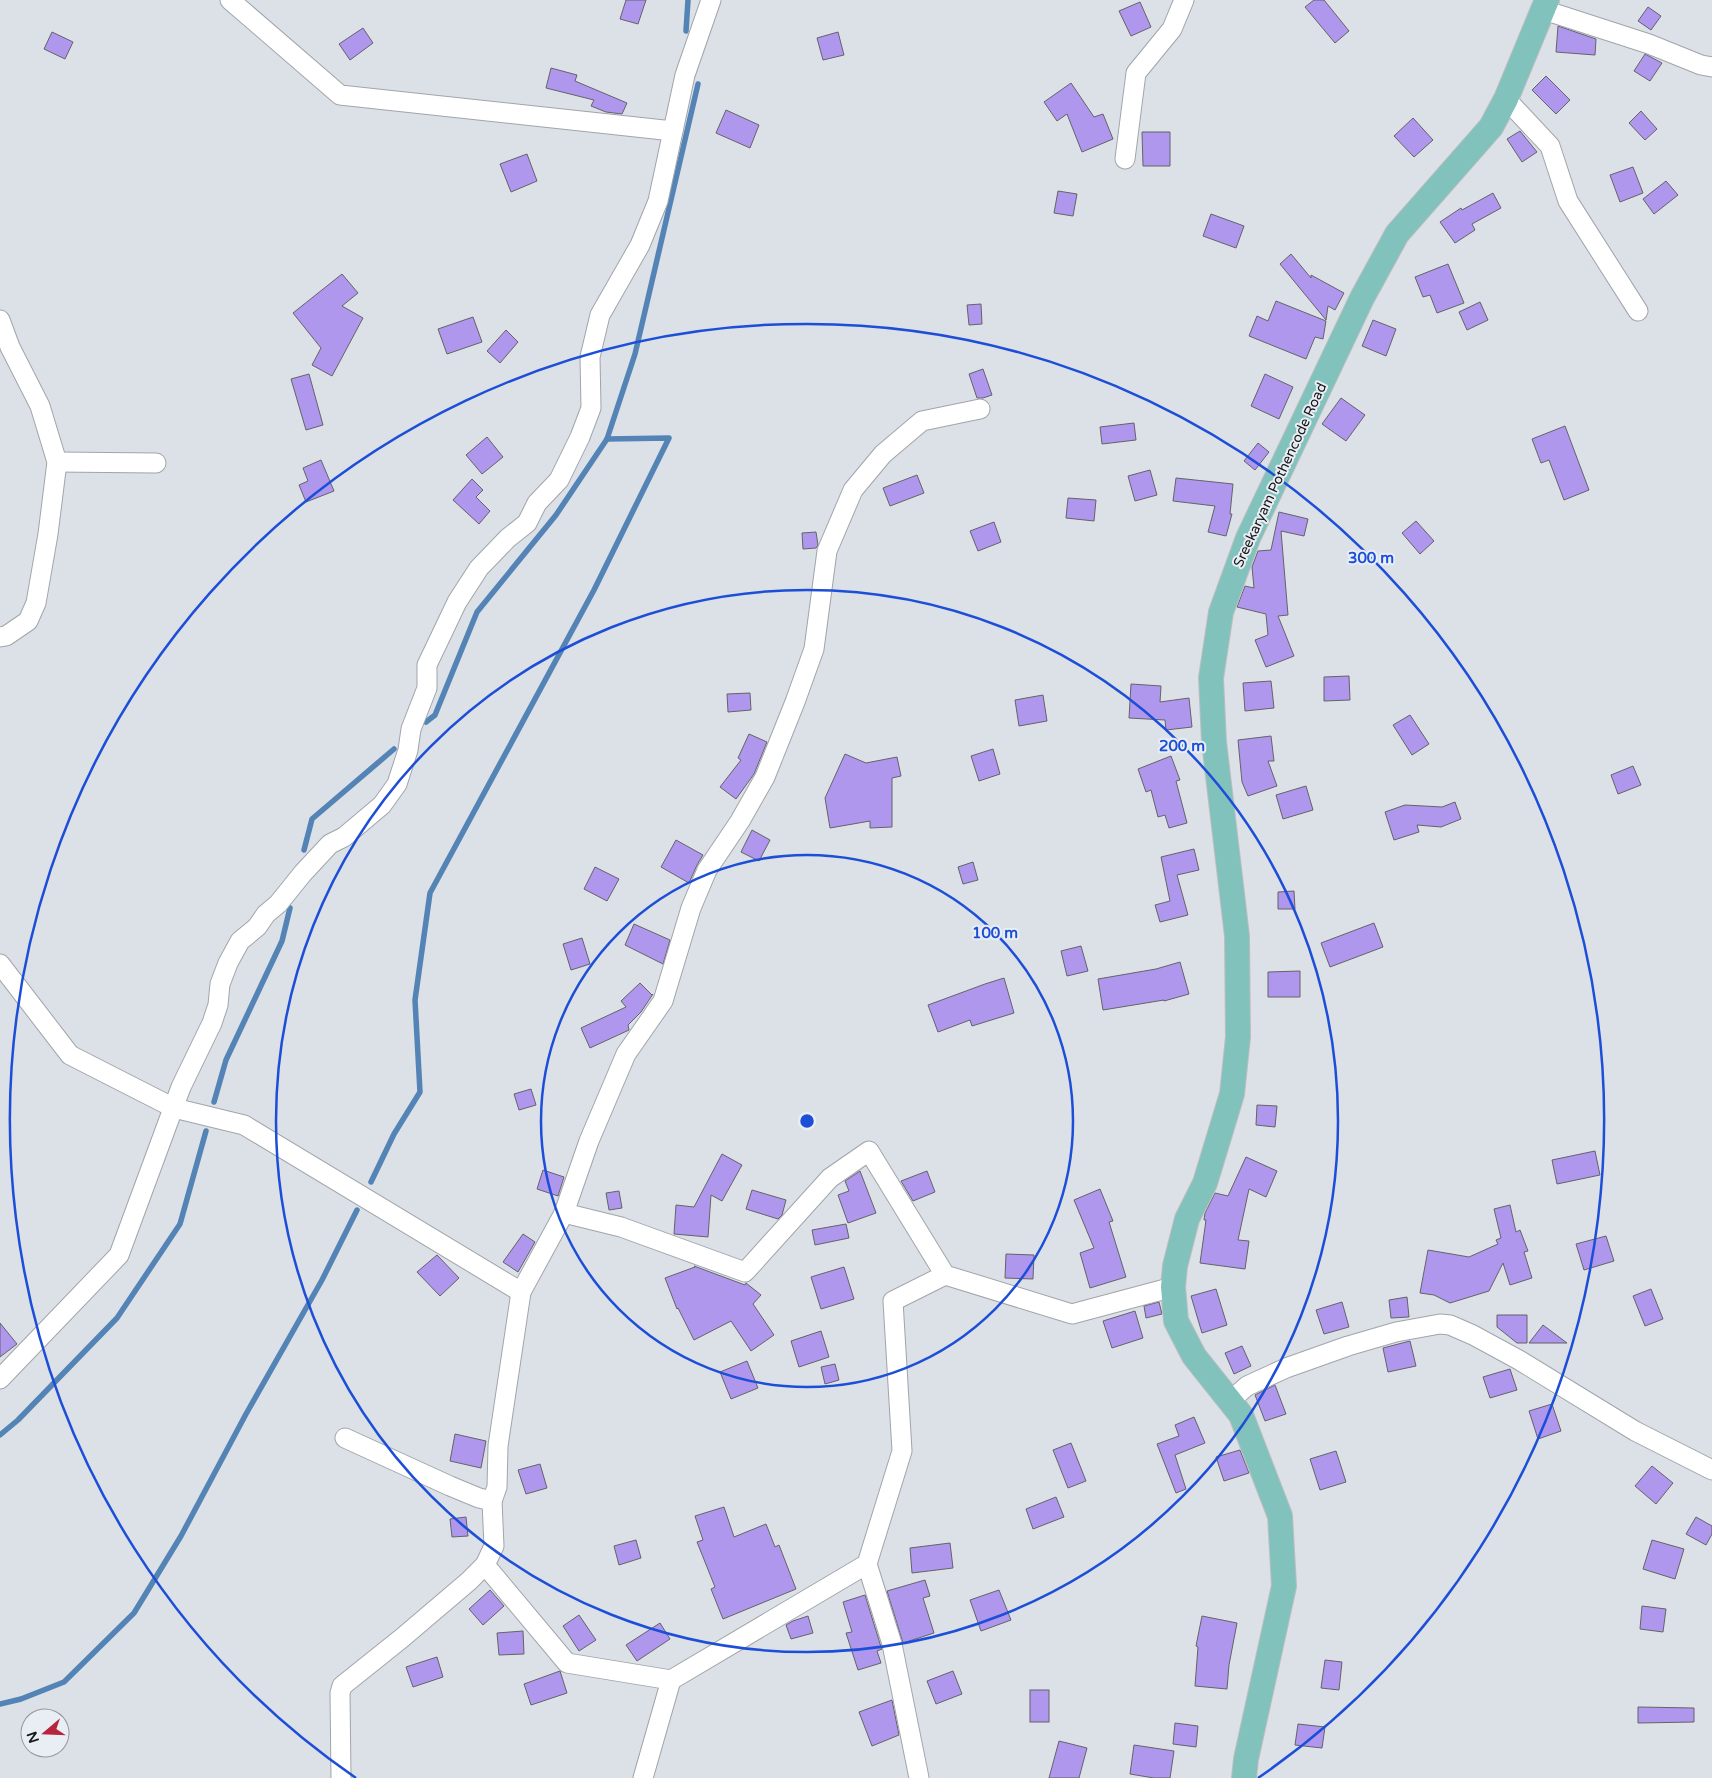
<svg xmlns="http://www.w3.org/2000/svg" width="1712" height="1778" viewBox="0 0 1712 1778" font-family="'Varela Round',sans-serif">
<rect width="100%" height="100%" fill="#dce0e7"/>
<g fill="none" stroke-linecap="round" stroke-linejoin="round">
<!-- stream -->
<g stroke="#5484b5" stroke-width="5.5">
<polyline points="686,31 688,0"/>
<polyline points="426,722 435,715 477,612 556,515 607,439"/>
<polyline points="304,850 312,819 394,749"/>
<polyline points="214,1102 226,1060 282,941 290,908"/>
<polyline points="371,1182 394,1134 420,1092 415,1000 430,893 594,590 669,438 607,439 635,354 698,84"/>
<polyline points="0,1435 18,1420 117,1318 180,1224 206,1131"/>
<polyline points="0,1704 21,1699 64,1682 134,1613 181,1536 246,1414 322,1280 357,1210"/>
</g>
</g>
<!-- building -->
<g fill="#ae97ec" stroke="#646369">
<polygon points="626,0 646,0 638,24 620,19"/>
<polygon points="1314,0 1324,0 1349,31 1335,43 1305,7"/>
<polygon points="1140,2 1151,27 1131,36 1119,11"/>
<polygon points="1648,7 1661,16 1651,30 1638,21"/>
<polygon points="1558,26 1596,39 1595,55 1556,52"/>
<polygon points="363,28 373,43 350,60 339,44"/>
<polygon points="52,32 73,42 65,59 44,49"/>
<polygon points="838,32 844,55 823,60 817,38"/>
<polygon points="1645,54 1662,63 1650,81 1634,71"/>
<polygon points="551,68 577,75 575,81 627,103 622,114 606,112 591,106 594,100 546,88"/>
<polygon points="1546,76 1570,100 1556,114 1532,90"/>
<polygon points="1071,83 1094,117 1103,114 1113,139 1082,152 1067,114 1057,121 1044,102"/>
<polygon points="726,110 759,125 750,148 716,133"/>
<polygon points="1641,111 1657,129 1645,140 1629,123"/>
<polygon points="1413,118 1433,140 1414,157 1394,136"/>
<polygon points="1520,131 1537,152 1522,162 1507,139"/>
<polygon points="1142,132 1170,132 1170,166 1143,166"/>
<polygon points="527,154 537,181 511,192 500,164"/>
<polygon points="1633,167 1643,193 1620,202 1610,175"/>
<polygon points="1666,181 1678,195 1654,214 1643,199"/>
<polygon points="1058,191 1077,194 1073,216 1054,213"/>
<polygon points="1493,193 1501,208 1472,224 1475,230 1455,243 1440,222 1461,208 1462,210"/>
<polygon points="1211,214 1244,226 1236,248 1203,236"/>
<polygon points="1291,254 1311,278 1311,275 1344,293 1335,310 1328,306 1326,320 1280,264"/>
<polygon points="1448,264 1464,303 1437,313 1430,295 1423,297 1415,277"/>
<polygon points="342,274 358,293 342,306 363,318 332,376 312,365 321,348 293,313"/>
<polygon points="1276,301 1326,321 1323,339 1315,337 1306,359 1249,336 1257,316 1268,321"/>
<polygon points="1480,302 1488,320 1467,330 1459,312"/>
<polygon points="981,304 982,324 969,325 967,305"/>
<polygon points="473,317 482,342 447,354 438,329"/>
<polygon points="1373,320 1396,329 1386,356 1362,346"/>
<polygon points="506,330 518,342 500,363 487,351"/>
<polygon points="983,369 992,395 983,398 977,398 969,374"/>
<polygon points="309,374 323,425 306,430 291,379"/>
<polygon points="1265,374 1293,387 1279,419 1251,406"/>
<polygon points="1341,398 1365,415 1346,441 1322,424"/>
<polygon points="1134,423 1136,440 1102,444 1100,427"/>
<polygon points="1565,426 1589,490 1564,500 1549,460 1541,463 1532,439"/>
<polygon points="487,437 503,457 482,474 466,455"/>
<polygon points="1258,443 1269,452 1255,470 1244,461"/>
<polygon points="321,460 334,491 306,502 299,485 308,481 303,468"/>
<polygon points="1150,470 1157,495 1135,501 1128,476"/>
<polygon points="917,475 924,493 890,506 883,488"/>
<polygon points="1176,478 1233,484 1230,514 1232,514 1226,536 1208,532 1215,506 1173,501"/>
<polygon points="472,479 483,490 476,497 490,511 479,524 453,500"/>
<polygon points="1068,498 1096,500 1094,521 1066,518"/>
<polygon points="1279,512 1308,519 1304,536 1281,531 1288,615 1278,616 1294,656 1266,667 1255,640 1268,635 1266,614 1237,607 1245,586 1254,588 1252,567 1258,551 1271,550"/>
<polygon points="1416,521 1434,541 1420,554 1402,533"/>
<polygon points="994,522 1001,542 978,551 970,531"/>
<polygon points="816,532 818,545 816,548 803,549 802,533"/>
<polygon points="1349,676 1350,700 1324,701 1324,677"/>
<polygon points="1271,681 1274,708 1245,711 1243,683"/>
<polygon points="1131,684 1161,686 1160,702 1189,698 1192,727 1166,730 1165,720 1129,718"/>
<polygon points="750,693 751,710 728,712 727,694"/>
<polygon points="1043,695 1047,721 1019,726 1015,700"/>
<polygon points="1410,715 1429,744 1412,755 1393,725"/>
<polygon points="749,734 767,742 754,774 736,799 720,787 741,760 738,758"/>
<polygon points="1271,736 1274,761 1268,761 1277,786 1248,796 1242,782 1238,740"/>
<polygon points="993,749 1000,774 979,781 971,756"/>
<polygon points="845,754 866,763 897,757 901,776 892,778 892,827 870,828 870,821 830,828 825,798"/>
<polygon points="1171,756 1180,780 1176,781 1187,823 1169,828 1165,815 1158,817 1151,790 1146,792 1138,769"/>
<polygon points="1633,766 1641,785 1618,794 1611,775"/>
<polygon points="1306,786 1313,810 1283,819 1276,795"/>
<polygon points="1455,802 1461,819 1441,827 1417,825 1419,832 1394,840 1385,812 1405,805 1442,807"/>
<polygon points="752,830 770,840 759,861 741,852"/>
<polygon points="676,840 703,855 697,865 689,883 661,867"/>
<polygon points="1194,849 1199,870 1177,875 1188,915 1160,922 1155,905 1170,901 1161,857"/>
<polygon points="973,862 978,880 963,884 958,867"/>
<polygon points="595,867 619,879 607,901 584,889"/>
<polygon points="1294,891 1295,909 1278,909 1278,892"/>
<polygon points="1374,923 1383,947 1330,967 1321,943"/>
<polygon points="634,924 670,940 663,964 625,945"/>
<polygon points="582,938 590,964 571,970 563,944"/>
<polygon points="1081,946 1088,971 1067,976 1061,951"/>
<polygon points="1180,962 1189,994 1164,1001 1164,1000 1103,1010 1098,979 1156,969"/>
<polygon points="1300,971 1300,997 1268,997 1268,972"/>
<polygon points="1004,978 1014,1013 972,1026 970,1020 938,1032 928,1005 985,984"/>
<polygon points="640,983 652,995 653,994 641,1012 628,1025 629,1030 590,1048 581,1028 626,1007 621,1001"/>
<polygon points="531,1089 536,1105 519,1110 514,1094"/>
<polygon points="1257,1105 1277,1106 1275,1127 1256,1125"/>
<polygon points="1595,1151 1600,1175 1557,1184 1552,1160"/>
<polygon points="722,1154 742,1165 722,1201 711,1195 708,1237 674,1234 676,1205 694,1207"/>
<polygon points="1246,1157 1277,1171 1266,1197 1249,1189 1238,1240 1249,1241 1245,1269 1200,1263 1206,1220 1204,1220 1205,1213 1215,1193 1228,1196"/>
<polygon points="543,1170 564,1177 558,1196 537,1189"/>
<polygon points="860,1171 876,1213 848,1223 838,1195 849,1191 845,1181"/>
<polygon points="927,1171 935,1192 913,1201 901,1181"/>
<polygon points="1100,1189 1113,1221 1109,1222 1126,1277 1090,1288 1080,1253 1094,1248 1074,1200"/>
<polygon points="752,1190 786,1200 782,1215 778,1219 746,1209"/>
<polygon points="619,1191 622,1208 609,1210 606,1193"/>
<polygon points="1510,1205 1516,1232 1520,1230 1528,1251 1524,1252 1532,1278 1510,1285 1503,1263 1489,1291 1450,1303 1434,1295 1420,1293 1428,1250 1469,1257 1498,1244 1496,1240 1501,1238 1494,1209"/>
<polygon points="846,1224 849,1238 815,1245 812,1230"/>
<polygon points="523,1234 535,1242 518,1272 503,1262"/>
<polygon points="1606,1236 1614,1261 1584,1270 1576,1244"/>
<polygon points="1006,1254 1034,1255 1033,1279 1005,1278"/>
<polygon points="437,1255 459,1278 440,1296 417,1272"/>
<polygon points="694,1266 745,1285 746,1283 761,1295 753,1304 774,1335 751,1351 731,1321 694,1340 678,1308 677,1309 665,1278 695,1267"/>
<polygon points="844,1267 854,1299 821,1309 811,1277"/>
<polygon points="1216,1289 1227,1325 1202,1333 1191,1296"/>
<polygon points="1651,1289 1663,1319 1645,1326 1633,1296"/>
<polygon points="1407,1297 1409,1317 1391,1318 1389,1300"/>
<polygon points="1159,1302 1162,1314 1146,1318 1144,1306"/>
<polygon points="1342,1302 1349,1327 1324,1334 1316,1310"/>
<polygon points="1135,1311 1143,1338 1112,1348 1103,1321"/>
<polygon points="1497,1315 1527,1315 1527,1343 1517,1343 1497,1327"/>
<polygon points="0,1323 17,1344 0,1357"/>
<polygon points="1543,1325 1567,1343 1529,1343"/>
<polygon points="821,1331 829,1357 799,1367 791,1341"/>
<polygon points="1410,1341 1416,1366 1388,1372 1383,1348"/>
<polygon points="1242,1346 1251,1366 1234,1374 1225,1353"/>
<polygon points="747,1361 758,1388 731,1399 720,1372"/>
<polygon points="835,1364 839,1380 825,1384 821,1367"/>
<polygon points="1510,1369 1517,1390 1490,1398 1483,1377"/>
<polygon points="1275,1385 1286,1414 1265,1421 1255,1395"/>
<polygon points="1552,1404 1561,1431 1538,1439 1529,1411"/>
<polygon points="1194,1417 1205,1443 1175,1455 1186,1489 1176,1493 1157,1444 1179,1436 1175,1425"/>
<polygon points="455,1434 486,1441 481,1468 450,1461"/>
<polygon points="1071,1443 1086,1481 1068,1488 1053,1450"/>
<polygon points="1240,1450 1249,1473 1224,1481 1216,1457"/>
<polygon points="1336,1451 1346,1482 1320,1490 1310,1459"/>
<polygon points="540,1464 547,1488 526,1494 518,1470"/>
<polygon points="1652,1466 1673,1483 1656,1504 1635,1486"/>
<polygon points="1056,1497 1064,1517 1033,1529 1026,1509"/>
<polygon points="724,1507 734,1537 766,1524 775,1547 779,1545 796,1589 723,1619 711,1589 715,1587 697,1542 703,1540 695,1516"/>
<polygon points="466,1517 468,1536 452,1537 450,1519"/>
<polygon points="1696,1517 1712,1526 1712,1534 1706,1545 1686,1534"/>
<polygon points="636,1540 641,1558 619,1565 614,1546"/>
<polygon points="1652,1540 1684,1549 1675,1579 1643,1569"/>
<polygon points="950,1543 953,1568 912,1573 910,1548"/>
<polygon points="925,1580 930,1596 923,1598 934,1633 903,1643 887,1591"/>
<polygon points="490,1590 504,1606 483,1625 469,1609"/>
<polygon points="999,1590 1011,1620 981,1631 970,1600"/>
<polygon points="865,1595 881,1647 882,1649 877,1651 881,1663 858,1670 846,1633 852,1632 843,1602"/>
<polygon points="1642,1606 1666,1609 1663,1632 1640,1629"/>
<polygon points="579,1615 596,1640 579,1651 563,1626"/>
<polygon points="808,1616 813,1633 791,1639 786,1625 793,1621"/>
<polygon points="1202,1616 1237,1623 1229,1665 1227,1689 1195,1686 1198,1647 1196,1646"/>
<polygon points="660,1623 670,1639 637,1661 626,1645"/>
<polygon points="523,1631 524,1654 499,1655 497,1633"/>
<polygon points="437,1657 443,1677 413,1687 406,1667"/>
<polygon points="1325,1660 1342,1662 1339,1690 1321,1688"/>
<polygon points="560,1671 567,1693 531,1705 524,1684"/>
<polygon points="953,1671 962,1694 936,1704 927,1681"/>
<rect x="1030" y="1690" width="19" height="32"/>
<polygon points="892,1700 899,1735 872,1746 859,1712"/>
<polygon points="1638,1707 1694,1708 1694,1722 1638,1723"/>
<polygon points="1175,1723 1198,1726 1196,1747 1173,1744"/>
<polygon points="1298,1724 1325,1727 1322,1748 1295,1745"/>
<polygon points="1059,1741 1087,1748 1079,1778 1049,1778"/>
<polygon points="1134,1745 1174,1751 1170,1778 1154,1778 1130,1774"/>
</g>
<g fill="none" stroke-linecap="round" stroke-linejoin="round">
<!-- minor casing -->
<g stroke="#a1a5ab" stroke-width="21">
<g id="minor">
<polyline points="230,0 340,95 673,131"/>
<polyline points="1544,10 1649,44 1701,65 1712,67"/>
<polyline points="1506,99 1550,146 1568,201 1638,311"/>
<polyline points="1125,159 1136,73 1172,29 1184,0"/>
<polyline points="0,320 10,347 40,406 57,462 48,534 36,603 28,621 6,636 0,637"/>
<polyline points="57,462 156,463"/>
<polyline points="0,964 70,1055 174,1108 244,1125 521,1292"/>
<polyline points="564,1213 621,1227 745,1272 830,1178 869,1151 945,1275 1072,1314 1173,1287"/>
<polyline points="0,1379 119,1255 181,1087 212,1023 218,1005 220,984 228,963 240,941 257,927 266,914 278,904 303,873 330,844 344,837 382,805 397,784 408,750 411,729 427,688 427,665 457,602 479,568 508,538 527,523 537,503 559,480 580,437 591,408 590,357 600,315 640,245 658,201 685,75 711,0"/>
<polyline points="1230,1401 1247,1386 1286,1368 1348,1346 1396,1332 1440,1324 1450,1325 1473,1335 1519,1360 1635,1431 1712,1470"/>
<polyline points="345,1438 450,1486 479,1498 492,1501 497,1487 498,1446 521,1292 564,1213 589,1141 626,1054 663,1001 691,908 707,870 740,821 765,777 795,702 814,649 827,551 853,490 883,454 922,421 980,409"/>
<polyline points="485,1565 567,1663 671,1680"/>
<polyline points="341,1778 340,1693 342,1686 402,1638 469,1581 485,1565 494,1546 492,1501"/>
<polyline points="643,1778 671,1680 867,1564"/>
<polyline points="919,1778 892,1644 867,1564 902,1451 893,1301 945,1275"/>
</g>
</g>
<!-- major casing -->
<g stroke="#bebebf" stroke-width="26">
<polyline id="major" points="1244,1778 1246,1759 1284,1586 1280,1516 1241,1415 1194,1356 1176,1321 1173,1287 1175,1266 1187,1219 1205,1183 1232,1094 1238,1037 1237,936 1214,742 1211,678 1221,612 1248,538 1362,298 1397,234 1491,127 1506,99 1547,0"/>
</g>
<!-- minor -->
<use href="#minor" stroke="#fff" stroke-width="19"/>
<!-- major -->
<use href="#major" stroke="#82c2bc" stroke-width="24"/>
</g>
<!-- distance rings -->
<g fill="none" stroke="#1d4ed8" stroke-width="2.5">
<circle cx="807" cy="1121" r="266"/>
<circle cx="807" cy="1121" r="531"/>
<path d="M356 1778A797 797 0 1 1 1258 1778"/>
</g>
<g text-anchor="middle" dominant-baseline="central" stroke-width="4" stroke-linejoin="round" paint-order="stroke">
<!-- street labels -->
<g font-size="14" fill="#161719" stroke="#e9edf4">
<text transform="translate(1280 475) rotate(-65)">Sreekaryam Pothencode Road</text>
</g>
</g>
<circle cx="807" cy="1121" r="8" fill="#1d4ed8" stroke="#e9edf4" stroke-width="2.5"/>
<g font-size="15" text-anchor="middle" font-weight="bold" fill="#1d4ed8" stroke="#e9edf4" stroke-width="4" stroke-linejoin="round" paint-order="stroke">
<text x="1371" y="563">300 m</text>
<text x="1182" y="751">200 m</text>
<text x="995" y="938">100 m</text>
</g>
<!-- north arrow -->
<g transform="translate(45 1733) rotate(251)"><circle r="24" fill="#e9edf4" stroke="#95979c"/>
<path d="M0-4L9 19L0 12L-9 19Z" fill="#b6243e"/>
<text y="-8" font-size="14" font-weight="bold" text-anchor="middle" fill="#161719">N</text>
</g>
</svg>
